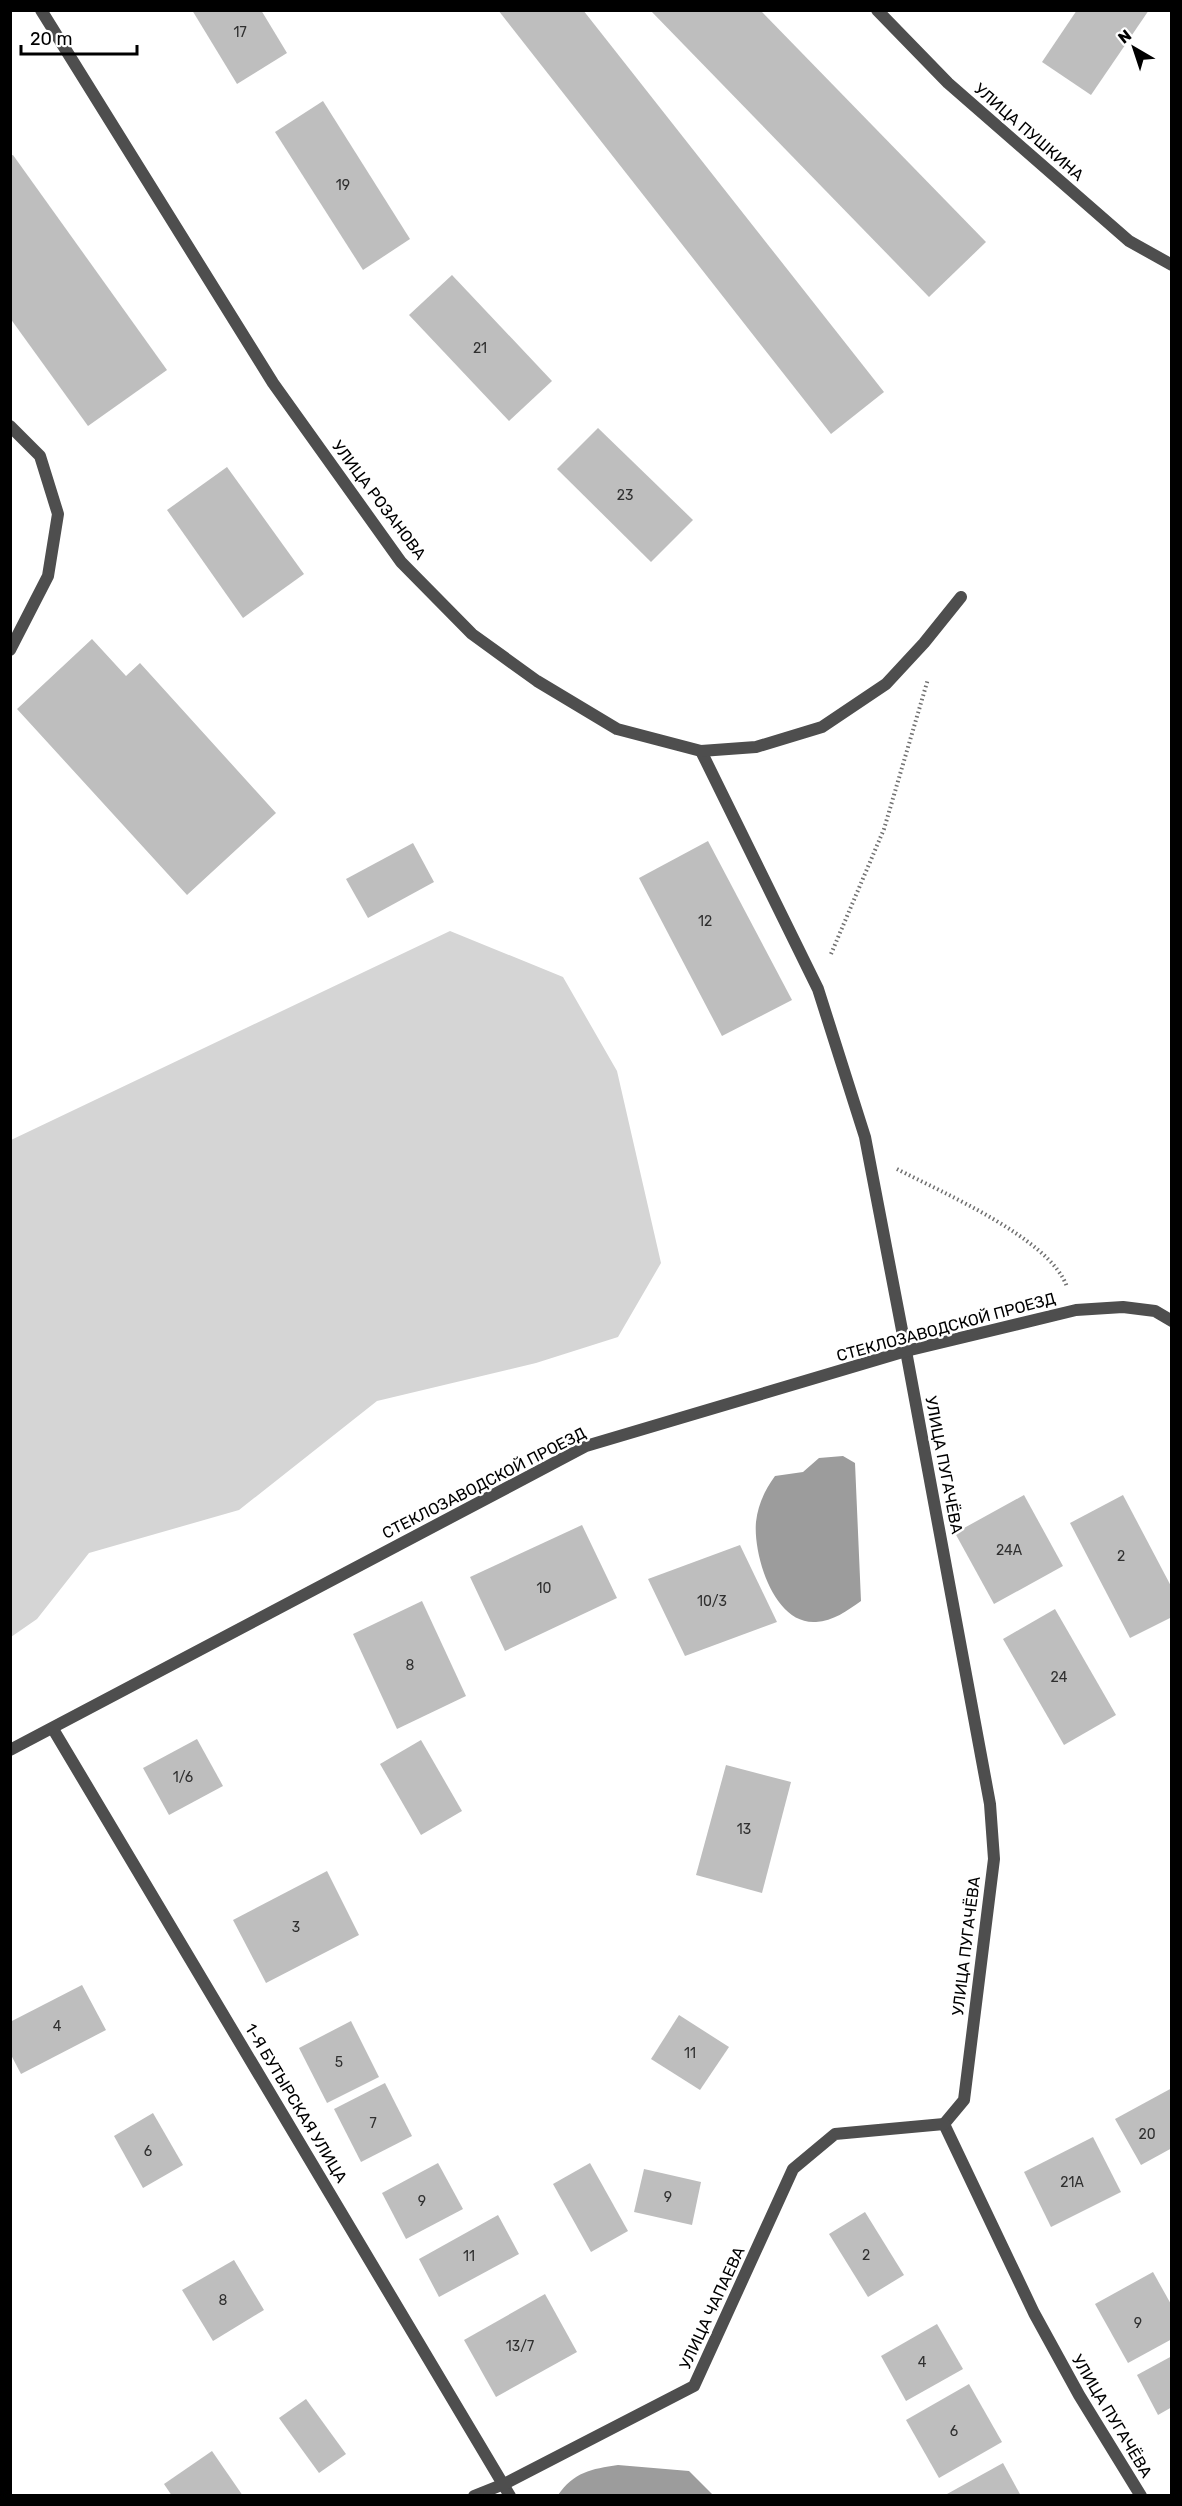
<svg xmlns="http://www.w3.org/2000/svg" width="1182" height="2506" viewBox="0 0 1182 2506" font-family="Rubik,sans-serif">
<rect width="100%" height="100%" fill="#fff"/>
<!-- green -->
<polygon fill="#d5d5d5" points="450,931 563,977 617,1071 661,1263 618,1337 536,1363 377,1401 239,1510 89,1553 37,1619 11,1637 11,1140"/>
<!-- water -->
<g fill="#9c9c9c">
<path d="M843,1456L855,1463L861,1601C847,1611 833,1621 816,1622C774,1625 753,1555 756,1522C758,1504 765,1490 775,1476L803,1472L819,1458Z"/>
<path d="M618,2465L689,2471L713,2495H558C574,2472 591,2469 618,2465Z"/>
</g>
<!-- building -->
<g fill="#bebebe">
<polygon points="192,10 261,10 287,53 237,84"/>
<polygon points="498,10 583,10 884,392 831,434"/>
<polygon points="650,10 760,10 986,242 929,297"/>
<polygon points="1077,10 1149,10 1091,95 1042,62"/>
<polygon points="323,101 410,239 363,270 275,132"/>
<polygon points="13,155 167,370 88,426 10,318 10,156"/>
<polygon points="452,275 552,381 509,421 409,315"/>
<polygon points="598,428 693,520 651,562 557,469"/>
<polygon points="227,467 304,574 243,618 167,510"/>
<polygon points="92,639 126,676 140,663 276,813 187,895 17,709"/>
<polygon points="708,841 792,1000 722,1036 639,878"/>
<polygon points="413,843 434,882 368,918 346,879"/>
<polygon points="1024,1495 1063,1566 994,1604 955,1533"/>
<polygon points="1123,1495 1172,1588 1172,1617 1130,1638 1070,1523"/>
<polygon points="582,1525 617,1598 505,1651 470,1577"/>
<polygon points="740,1545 777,1622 685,1656 648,1579"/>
<polygon points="422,1601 466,1696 397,1729 353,1634"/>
<polygon points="1055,1609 1116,1715 1064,1745 1003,1639"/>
<polygon points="197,1739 223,1786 169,1815 143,1768"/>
<polygon points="421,1740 462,1811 421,1835 380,1764"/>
<polygon points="726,1765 791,1782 762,1893 696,1875"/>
<polygon points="327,1871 359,1935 266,1983 233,1920"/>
<polygon points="82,1985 106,2030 21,2074 10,2053 10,2022"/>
<polygon points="679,2015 729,2047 700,2090 651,2059"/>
<polygon points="351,2021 379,2077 327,2103 299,2048"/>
<polygon points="385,2083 412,2136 361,2162 334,2109"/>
<polygon points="1172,2088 1172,2148 1141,2165 1115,2119"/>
<polygon points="153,2113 183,2165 143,2188 114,2136"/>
<polygon points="1093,2137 1121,2192 1051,2227 1024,2172"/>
<polygon points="438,2163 463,2209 406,2239 382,2193"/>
<polygon points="590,2163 628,2231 591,2252 553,2184"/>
<polygon points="644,2169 701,2182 692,2225 634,2212"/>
<polygon points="865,2212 904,2275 868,2297 829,2234"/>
<polygon points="498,2215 519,2254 439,2297 419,2259"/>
<polygon points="234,2260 264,2310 213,2341 182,2290"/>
<polygon points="1153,2272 1172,2306 1172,2339 1128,2363 1095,2304"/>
<polygon points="545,2294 577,2352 496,2397 464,2340"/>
<polygon points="937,2324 963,2369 906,2401 881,2356"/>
<polygon points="1172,2356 1172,2407 1158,2415 1137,2375"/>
<polygon points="969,2384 1002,2442 939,2478 906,2420"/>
<polygon points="306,2399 346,2454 319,2473 279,2418"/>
<polygon points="212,2451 243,2496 172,2496 164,2484"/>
<polygon points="1003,2463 1021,2496 948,2496 947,2494"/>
</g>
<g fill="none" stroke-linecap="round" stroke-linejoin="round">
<!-- path -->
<g stroke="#707070" stroke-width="4" stroke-dasharray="1.5 3" stroke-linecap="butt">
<polyline points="831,954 884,829 928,679"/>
<path d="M897,1169C943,1193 1051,1239 1067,1287"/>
</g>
<!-- lane -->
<g stroke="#4e4e4e" stroke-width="12">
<polyline points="10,426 40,456 58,514 48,576 10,650"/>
<polyline points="701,751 818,989 865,1137 906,1351"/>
</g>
<!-- street -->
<g stroke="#4e4e4e" stroke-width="12">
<polyline points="41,10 273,383 401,562 472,634 537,681 617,729 701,751 756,747 822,727 886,684 924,643 961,597"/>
<polyline points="877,10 948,83 1129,241 1172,265"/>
<polyline points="906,1351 990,1804 994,1859 964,2100 944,2124 1034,2313 1079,2395 1141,2496"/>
<polyline points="53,1729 510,2496"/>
<polyline points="10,1750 586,1446 906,1351 1076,1310 1123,1307 1155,1311 1172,1321"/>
<polyline points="474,2496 504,2484 694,2386 793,2169 835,2134 944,2124"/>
</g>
</g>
<g text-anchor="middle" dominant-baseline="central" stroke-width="5" stroke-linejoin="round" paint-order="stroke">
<!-- number labels -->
<g font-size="14" fill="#303030">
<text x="240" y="32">17</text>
<text x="343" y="185">19</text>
<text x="480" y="348">21</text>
<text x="625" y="495">23</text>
<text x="705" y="921">12</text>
<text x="1009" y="1550">24А</text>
<text x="1121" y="1556">2</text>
<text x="544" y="1588">10</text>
<text x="712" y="1601">10/3</text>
<text x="410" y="1665">8</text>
<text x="1059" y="1677">24</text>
<text x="183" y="1777">1/6</text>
<text x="744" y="1829">13</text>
<text x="296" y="1927">3</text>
<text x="57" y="2026">4</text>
<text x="690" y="2053">11</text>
<text x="339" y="2062">5</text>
<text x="373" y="2123">7</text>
<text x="1147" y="2134">20</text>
<text x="148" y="2151">6</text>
<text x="1072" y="2182">21А</text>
<text x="668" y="2197">9</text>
<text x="422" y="2201">9</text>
<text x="866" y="2255">2</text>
<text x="469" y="2256">11</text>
<text x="223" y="2300">8</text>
<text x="1138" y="2323">9</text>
<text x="520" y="2346">13/7</text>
<text x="922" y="2362">4</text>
<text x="954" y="2431">6</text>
</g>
<!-- street labels -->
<g font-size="16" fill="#000" stroke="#fff">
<text transform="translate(1029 132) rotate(41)">УЛИЦА ПУШКИНА</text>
<text transform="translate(379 500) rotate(53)">УЛИЦА РОЗАНОВА</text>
<text transform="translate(946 1327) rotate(-15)">СТЕКЛОЗАВОДСКОЙ ПРОЕЗД</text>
<text transform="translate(944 1465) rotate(79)">УЛИЦА ПУГАЧЁВА</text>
<text transform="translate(484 1483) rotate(-27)">СТЕКЛОЗАВОДСКОЙ ПРОЕЗД</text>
<text transform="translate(966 1946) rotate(-83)">УЛИЦА ПУГАЧЁВА</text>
<text transform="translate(296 2103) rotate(59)">1-Я БУТЫРСКАЯ УЛИЦА</text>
<text transform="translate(712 2308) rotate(-65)">УЛИЦА ЧАПАЕВА</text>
<text transform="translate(1112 2416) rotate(59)">УЛИЦА ПУГАЧЁВА</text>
</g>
</g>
<!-- border -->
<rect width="1182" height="2506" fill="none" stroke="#000000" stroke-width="24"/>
<!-- north arrow -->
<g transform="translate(1134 48) rotate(321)" stroke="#ffffff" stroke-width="4.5" paint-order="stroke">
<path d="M0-4.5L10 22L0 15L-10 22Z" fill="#000000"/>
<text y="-9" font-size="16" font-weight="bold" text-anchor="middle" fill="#000000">N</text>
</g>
<!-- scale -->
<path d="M21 45v9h116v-9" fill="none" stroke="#000000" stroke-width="3"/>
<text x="30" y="45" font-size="18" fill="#000000" stroke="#ffffff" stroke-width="4.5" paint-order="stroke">20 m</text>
</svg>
